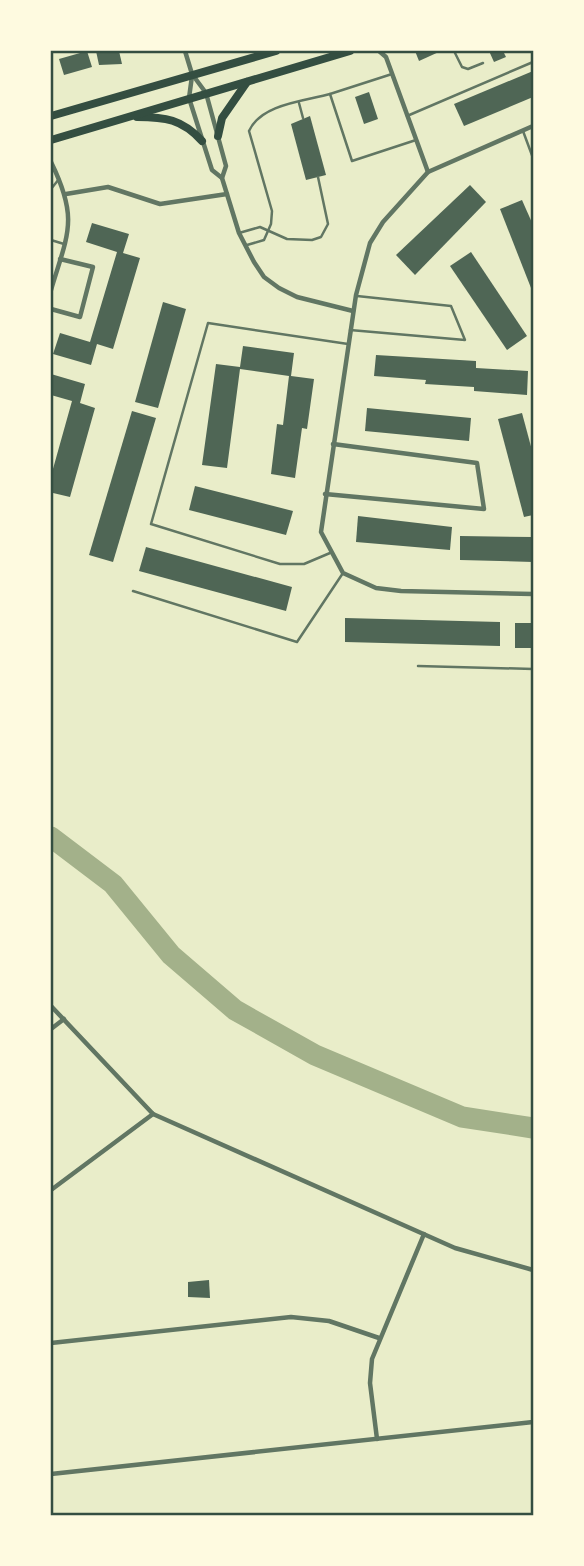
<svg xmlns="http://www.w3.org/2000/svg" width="584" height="1566" viewBox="0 0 584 1566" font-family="Figtree,sans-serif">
<rect width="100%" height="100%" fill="#e9edc9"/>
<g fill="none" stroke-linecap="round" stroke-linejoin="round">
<!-- river -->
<polyline stroke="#a3b18a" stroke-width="21" points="51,837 113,884 171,955 235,1010 315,1055 462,1117 533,1128"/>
</g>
<!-- building -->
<g fill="#4f6655">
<polygon points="87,51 92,67 64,75 59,59"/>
<polygon points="96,51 119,51 122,64 99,65"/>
<polygon points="415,51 441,51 419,61"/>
<polygon points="489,51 503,51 506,57 494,62"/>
<polygon points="533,71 533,97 464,126 454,104"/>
<polygon points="369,92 378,119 364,124 355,97"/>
<polygon points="310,116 326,175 306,180 291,124"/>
<polygon points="470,185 486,202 415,275 396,255"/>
<polygon points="522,200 533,225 533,293 500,209"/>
<polygon points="92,223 129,234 123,253 140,258 113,349 97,344 91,365 53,354 60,333 90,342 117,252 86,242"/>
<polygon points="471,252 527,336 507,350 450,266"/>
<polygon points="163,302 186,309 158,408 135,402"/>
<polygon points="243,346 294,353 291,376 314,379 307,429 302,428 295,478 271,474 277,424 283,425 289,376 240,369 227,468 202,465 216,364 240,367"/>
<polygon points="376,355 476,361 476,368 528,371 527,395 474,391 474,387 425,384 426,380 374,376"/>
<polygon points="51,374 85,384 80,403 95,408 70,497 53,493 51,499 51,476 72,401 51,395"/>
<polygon points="367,408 471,418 469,441 365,431"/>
<polygon points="132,411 156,418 113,562 89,555"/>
<polygon points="522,413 533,454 533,515 524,517 498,419"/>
<polygon points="195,486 293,511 286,535 189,510"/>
<polygon points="358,516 452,527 450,550 356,542"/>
<polygon points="460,536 533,537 533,562 460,560"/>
<polygon points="146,547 292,587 286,611 139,571"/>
<polygon points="345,618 500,622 500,646 345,642"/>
<rect x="515" y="623" width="18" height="25"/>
<polygon points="209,1280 210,1298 188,1297 188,1282"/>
</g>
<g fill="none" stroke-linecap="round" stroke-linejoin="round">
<!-- service -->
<g stroke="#617663" stroke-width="2.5">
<polyline points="454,51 462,67 468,69 483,63"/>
<polyline points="392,74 330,94 352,161 416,140"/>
<polyline points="299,103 303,118"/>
<polyline points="407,116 533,62"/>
<polyline points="523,131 533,158"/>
<polyline points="51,189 59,179"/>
<polyline points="239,233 260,227 287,239 312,240 321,237 328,224 318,177"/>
<polyline points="51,240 64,244"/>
<path d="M247,245L264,240L271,224L272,211L249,131C261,104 304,101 330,94"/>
<polyline points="350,330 465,340 451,306 357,296"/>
<polyline points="330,553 304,564 280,564 151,524 208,323 348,344"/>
<polyline points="133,591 297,642 343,573"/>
<polyline points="418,666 533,669"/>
<polyline points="533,708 533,733"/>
</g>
<!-- minor -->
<g stroke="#617663" stroke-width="4.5">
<polyline points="185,51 192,74 206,93 226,166 222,178 239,233 254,262 264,277 279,288 297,297 353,311"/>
<polyline points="379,51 386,57 428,172"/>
<polyline points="192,76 189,98 212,170 222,178"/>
<polyline points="533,126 428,172 383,222 370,243 356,295 321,532 343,573 376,588 401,591 533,594"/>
<path d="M51,162C79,219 68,233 51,290"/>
<polyline points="66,194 108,187 160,204 227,194"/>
<polyline points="51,309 80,317 93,267 60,259"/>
<polyline points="325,494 484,509 477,463 333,444"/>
<polyline points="51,1006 153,1114 455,1248 533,1270"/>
<polyline points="51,1029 64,1019"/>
<polyline points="51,1190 153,1114"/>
<polyline points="51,1343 291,1317 329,1321 379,1338"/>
<polyline points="377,1439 370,1383 372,1359 424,1234"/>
<polyline points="51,1474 533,1422"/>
</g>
<!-- primary -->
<g stroke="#344e41" stroke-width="8">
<polyline points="51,116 276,51"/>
<path d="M137,117C165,117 182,119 202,141"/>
<polyline points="218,136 222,118 247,82"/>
<polyline points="51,140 350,51"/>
</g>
</g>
<!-- border -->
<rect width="584" height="1566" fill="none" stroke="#fefae0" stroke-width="105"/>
<rect x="52" y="52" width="480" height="1462" fill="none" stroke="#344e41" stroke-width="2.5"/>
</svg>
